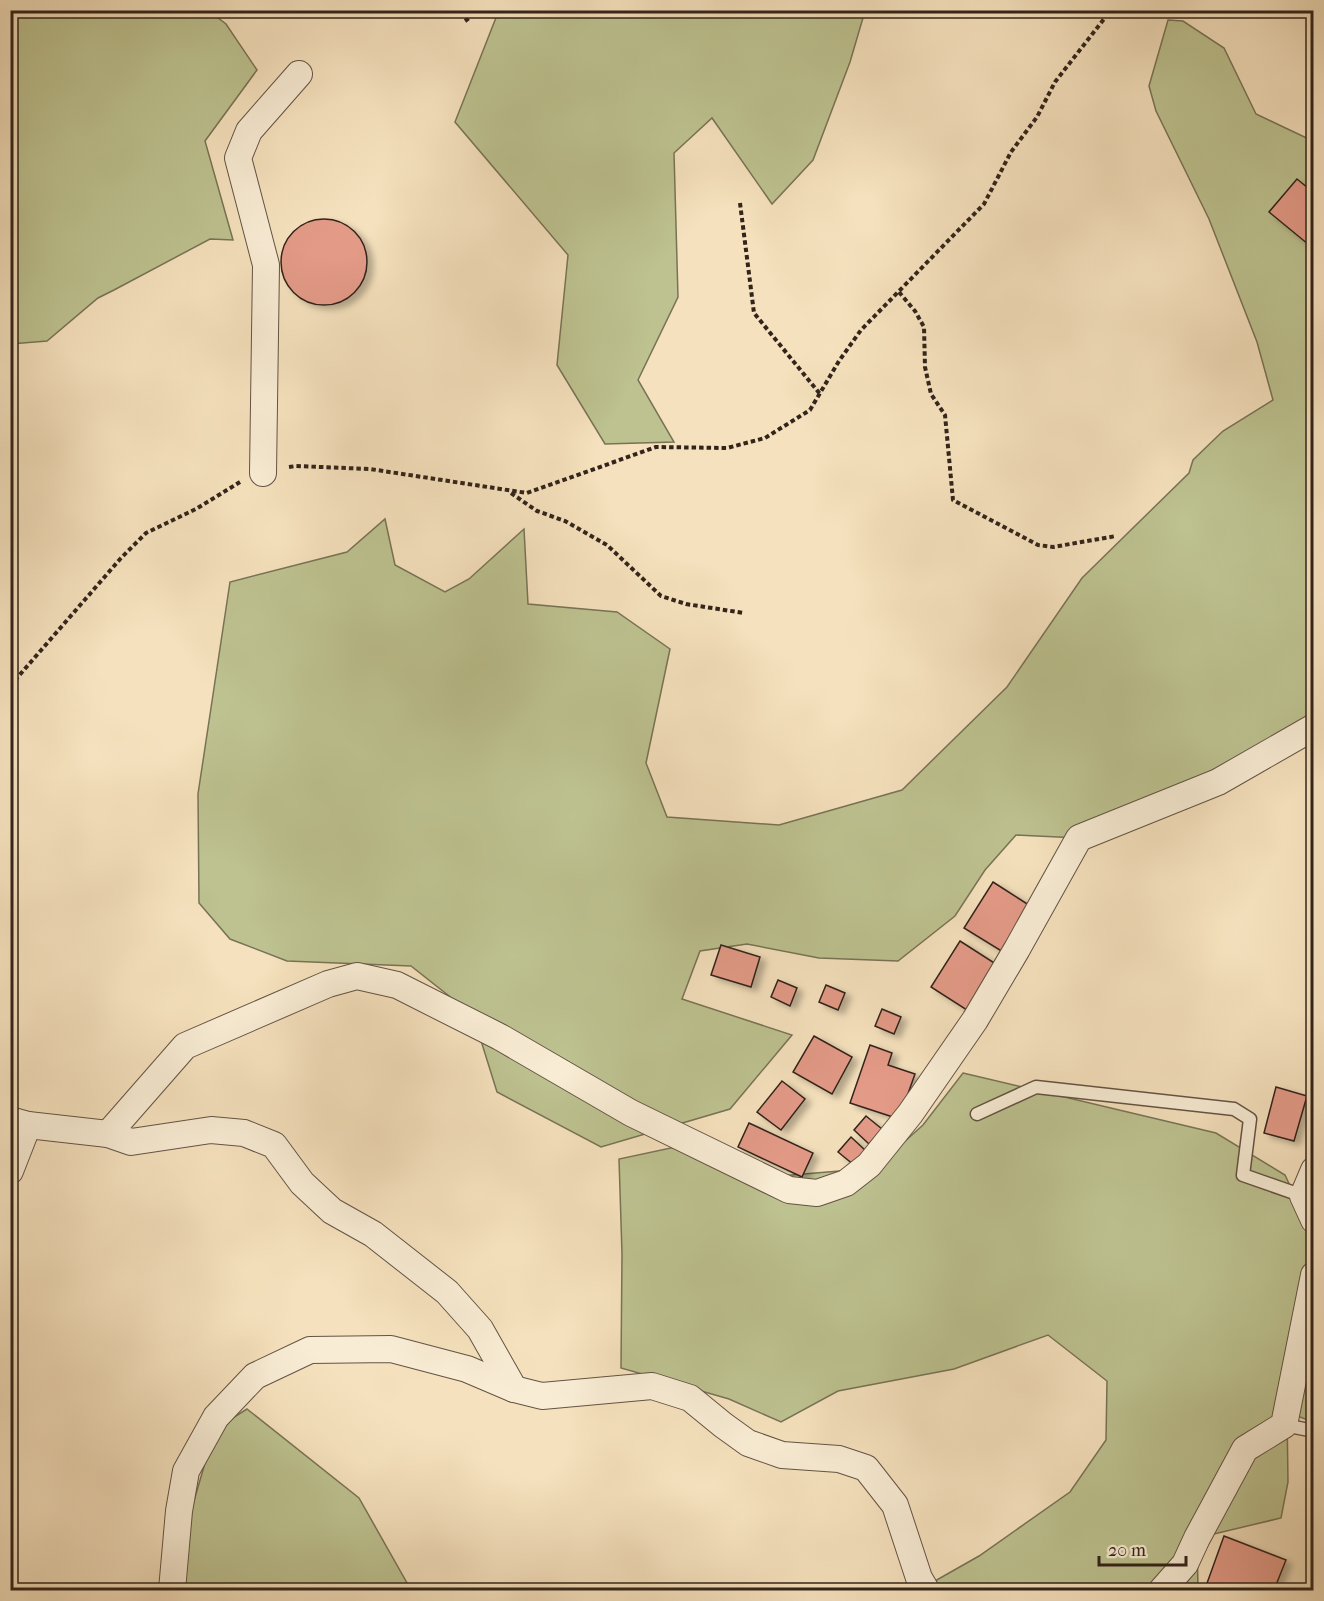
<svg xmlns="http://www.w3.org/2000/svg" width="1324" height="1601" viewBox="0 0 1324 1601" font-family="'IM FELL French Canon',serif">
<defs>
<filter id="shadow"><feDropShadow dx="6" dy="4" stdDeviation="3" flood-color="#0004"/></filter>
</defs>
<rect width="100%" height="100%" fill="#f5e1bd"/>
<filter id="stains"><feTurbulence type="fractalNoise" baseFrequency=".00333" numOctaves="4"/><feColorMatrix values="0 0 0 0 .2 0 0 0 0 .09 0 0 0 0 .02 0 0 0 .5 -.17"/></filter>
<radialGradient id="worn" r=".72"><stop offset=".6" stop-color="#630" stop-opacity="0"/><stop offset="1" stop-color="#630" stop-opacity=".3"/></radialGradient>
<!-- green -->
<g fill="#bdc290" stroke="#787356" stroke-width="1.5">
<polygon points="11,10 209,11 226,24 257,70 205,141 233,240 210,239 114,290 98,298 47,341 11,344"/>
<polygon points="499,10 865,11 850,62 813,160 772,204 712,118 674,153 678,297 638,380 674,442 605,444 557,365 568,255 455,122"/>
<polygon points="1168,20 1183,21 1224,48 1256,114 1313,141 1314,726 1079,838 1016,835 985,870 955,916 898,961 819,958 747,944 700,951 682,999 792,1035 730,1109 601,1147 497,1092 473,1015 411,966 287,961 230,939 199,903 198,794 230,582 347,552 385,519 395,565 445,592 469,579 524,529 528,604 617,612 670,649 646,763 667,817 779,825 902,790 1007,687 1082,578 1189,473 1193,460 1223,431 1273,400 1257,342 1209,219 1156,111 1149,86"/>
<polygon points="963,1073 1216,1133 1285,1175 1313,1235 1313,1422 1287,1412 1288,1482 1281,1518 1197,1538 1198,1590 919,1590 979,1556 1070,1492 1106,1440 1107,1381 1048,1335 954,1369 838,1391 781,1422 729,1399 621,1368 622,1254 619,1159 694,1143 744,1179 875,1168 923,1125"/>
<polygon points="247,1409 359,1498 411,1590 182,1590 186,1528 215,1429"/>
</g>
<!-- building -->
<g fill="#e39a87" stroke="#33241b" stroke-width="1.5" filter="url(#shadow)">
<polygon points="1297,179 1314,193 1314,249 1269,212"/>
<circle cx="324" cy="262" r="43"/>
<polygon points="993,882 1032,907 1003,952 964,928"/>
<polygon points="960,941 999,966 970,1012 931,987"/>
<polygon points="721,945 760,957 751,987 711,975"/>
<polygon points="778,980 797,988 790,1006 771,997"/>
<polygon points="826,985 845,993 838,1010 819,1002"/>
<polygon points="882,1009 901,1017 894,1034 875,1026"/>
<polygon points="814,1036 852,1057 832,1094 793,1072"/>
<polygon points="870,1045 892,1053 888,1065 915,1074 899,1119 850,1103"/>
<polygon points="782,1081 805,1099 781,1130 757,1112"/>
<polygon points="1276,1087 1307,1096 1294,1141 1264,1133"/>
<polygon points="866,1116 882,1129 869,1144 854,1130"/>
<polygon points="749,1123 813,1153 802,1177 738,1147"/>
<polygon points="851,1137 866,1151 854,1165 838,1152"/>
<polygon points="1224,1536 1286,1560 1274,1590 1219,1590 1206,1586"/>
</g>
<g fill="none" stroke-linecap="round" stroke-linejoin="round">
<!-- lane casing -->
<g stroke="#645344" stroke-width="15">
<g id="lane">
<polyline points="977,1114 1036,1087 1234,1109 1250,1119 1243,1175 1303,1196"/>
<polyline points="1284,1425 1314,1431"/>
</g>
</g>
<!-- street casing -->
<g stroke="#645344" stroke-width="28">
<g id="street">
<polyline points="263,473 266,265 238,158 249,131 299,74"/>
<polyline points="10,1120 28,1125 108,1134 131,1142 211,1130 244,1133 274,1145 302,1183 332,1211 373,1234 447,1292 480,1329 514,1389 542,1396 652,1386 690,1398 723,1425 748,1443 782,1455 839,1459 866,1468 895,1505 919,1578 926,1590"/>
<polyline points="108,1134 185,1046 328,984 357,976 397,985 500,1037 631,1113 789,1190 817,1193 846,1183 869,1165 910,1114 975,1020 1017,949 1079,838 1218,782 1314,727"/>
<polyline points="1314,1170 1303,1196 1314,1220"/>
<polyline points="10,1171 28,1125"/>
<polyline points="172,1590 179,1511 186,1471 216,1417 255,1376 310,1350 391,1349 467,1369 514,1389"/>
<polyline points="1162,1590 1185,1564 1197,1538 1245,1449 1284,1425 1314,1275"/>
</g>
</g>
<!-- path -->
<g stroke="#33241b" stroke-width="4" stroke-dasharray="4.5 3" stroke-linecap="butt">
<polyline points="465,21 481,10"/>
<polyline points="740,203 754,313 820,394"/>
<polyline points="899,292 915,311 924,327 925,367 931,394 945,415 953,500 1038,545 1053,547 1116,536"/>
<polyline points="289,467 296,466 370,469 527,493 656,447 727,448 765,438 810,410 839,361 861,330 984,204 1011,152 1037,117 1055,82 1111,10"/>
<polyline points="511,493 537,511 565,521 607,545 661,596 686,604 744,613"/>
<polyline points="10,686 121,558 146,533 196,509 240,482"/>
</g>
<!-- lane -->
<use href="#lane" stroke="#f8ecd4" stroke-width="12"/>
<!-- street -->
<use href="#street" stroke="#f8ecd4" stroke-width="26"/>
</g>
<!-- margin -->
<rect width="1324" height="1601" fill="none" stroke="#f5e1bd" stroke-width="36"/>
<rect x="12" y="12" width="1300" height="1577" fill="none" stroke="#33241b" stroke-width="3"/>
<rect x="18" y="18" width="1288" height="1565" fill="none" stroke="#33241b" stroke-width="1.5"/>
<!-- scale -->
<path d="M1099 1556v9h87v-9" fill="none" stroke="#33241b" stroke-width="3"/>
<text x="1108" y="1556" font-size="18" fill="#33241b" stroke="#f8ecd4" stroke-width="4.5" paint-order="stroke">20 m</text>
<rect width="100%" height="100%" filter="url(#stains)"/>
<rect width="100%" height="100%" fill="url(#worn)"/>
</svg>
